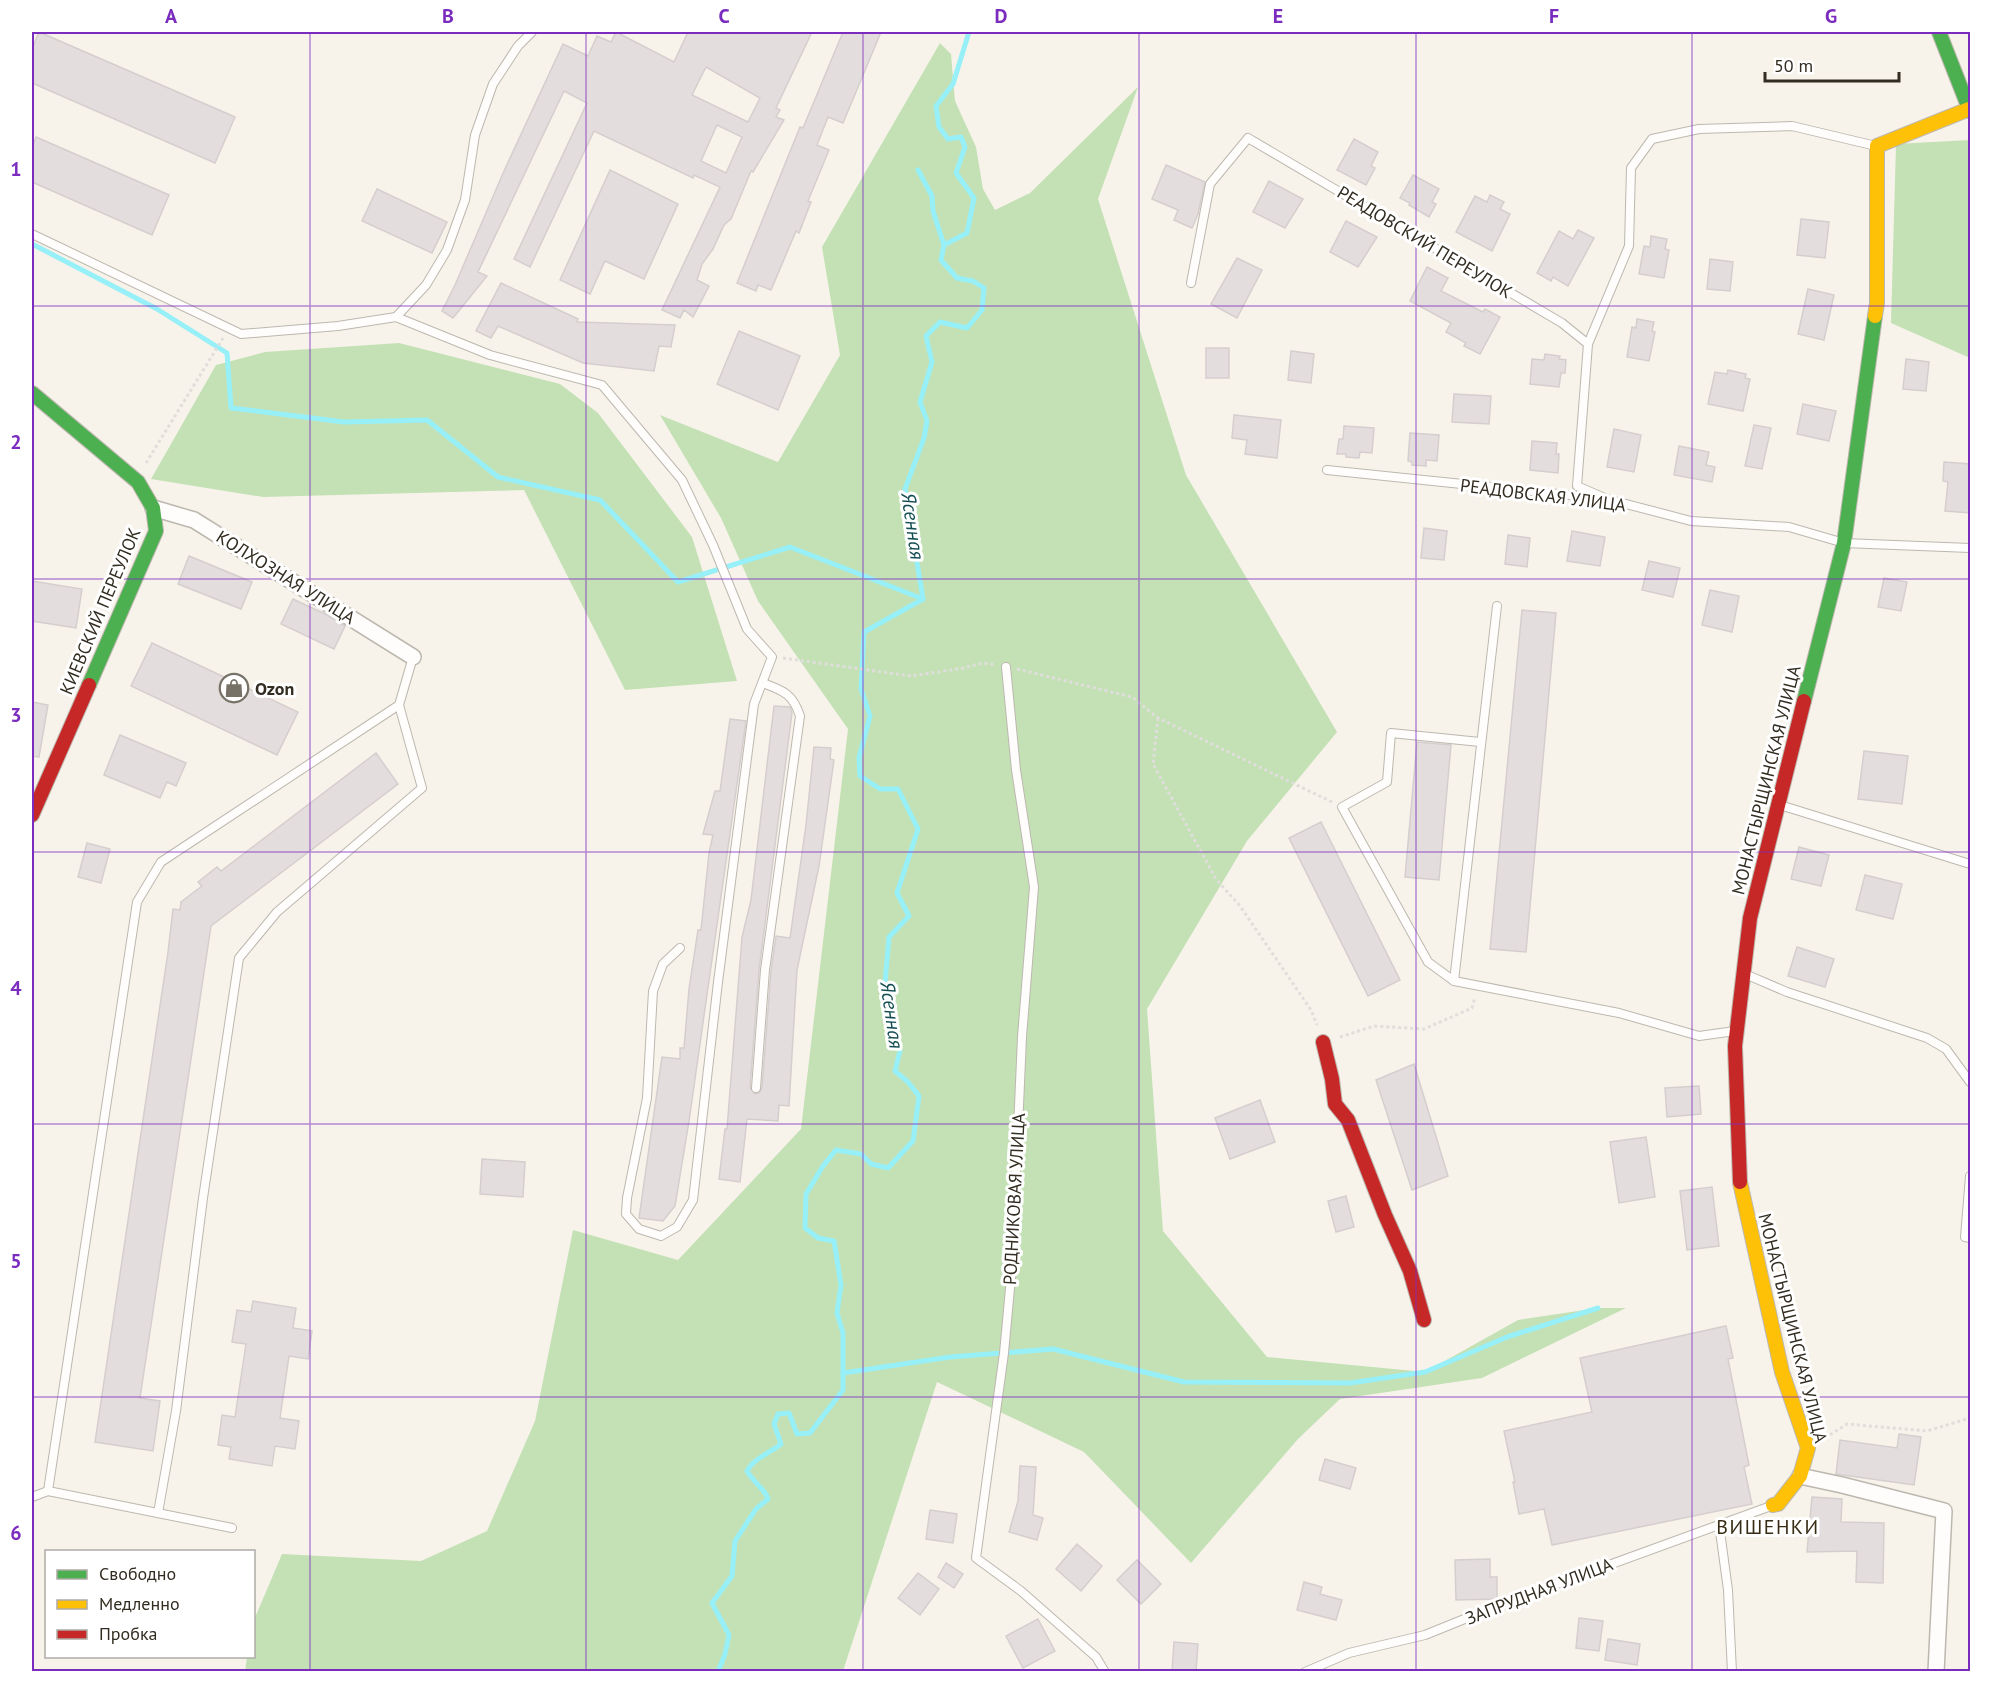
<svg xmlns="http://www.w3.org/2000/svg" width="2002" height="1703" viewBox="0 0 2002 1703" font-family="'PT Sans',sans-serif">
<rect width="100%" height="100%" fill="#f8f3ea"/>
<!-- forest -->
<g fill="#c4e1b6">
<polygon points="940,43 951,54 955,101 976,147 983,189 995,210 1030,193 1138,87 1098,199 1186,475 1337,732 1247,841 1147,1009 1163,1231 1267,1357 1425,1372 1518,1320 1598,1308 1626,1308 1482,1378 1340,1399 1298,1439 1191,1563 1084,1452 937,1382 843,1671 245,1672 247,1657 254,1656 254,1620 282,1554 421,1561 487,1531 535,1421 573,1230 678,1260 801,1129 848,729 758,601 721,518 660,415 778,462 840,355 822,247"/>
<polygon points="1970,140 1970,358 1891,323 1896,144"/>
<polygon points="399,343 560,384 598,413 692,537 737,681 625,690 524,490 263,497 151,479 216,365 265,352"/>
</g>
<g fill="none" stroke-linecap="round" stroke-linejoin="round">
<!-- stream -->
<g stroke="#97f0f7" stroke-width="5">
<polyline points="918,170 932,196 933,211 944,245"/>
<polyline points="32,246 34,245 157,309 227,353 231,408 344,422 427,420 498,477 600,500 678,582 790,547 923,599"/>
<polyline points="843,1373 950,1357 1053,1349 1184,1382 1350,1383 1425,1372 1507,1337 1598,1308"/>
<path d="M718,1672L725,1654L729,1635L712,1603L732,1576L735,1541L756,1509L768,1499C766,1490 753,1482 747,1471C754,1458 770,1453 781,1444L774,1424L778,1414L789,1413L797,1434L810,1433L843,1390V1333L837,1313L841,1285L834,1241L818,1238L805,1228L806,1194L823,1166L836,1150L861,1154L871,1164L888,1168L913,1141L919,1096L908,1082L895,1071L900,1051L885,983L889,937L909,916L897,893L918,829L898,789H880L860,776L859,758L870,716L861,689L864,632L923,599L905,489L924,438L927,421L920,402L932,362L926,336L940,322L967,328L982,310L984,288L973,281L957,278L941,260L944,245L967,233L974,198L956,173L965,147L961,137L948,139L939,127L936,106L953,84L969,32"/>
</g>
</g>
<!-- building -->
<g fill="#e4ddde" stroke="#d5cece" stroke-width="1.5" fill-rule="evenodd">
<polygon points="39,32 235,117 215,163 32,83 32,49"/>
<path d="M616,32L674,62L688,32H812L776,108L780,110L776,117L784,120L753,172L751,171L731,219L724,225L713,249L702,264L697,280L709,286L693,317L684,310L680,318L662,310L720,187L694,175L693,178L594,131L530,267L514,259L587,103L564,91L478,272L487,276L453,318L442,311L455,285L504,171L563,44L588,56L597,36L611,42ZM706,67L760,98L748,122L692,95ZM717,125L742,137L726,173L701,161Z"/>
<polygon points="843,32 881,32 843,123 828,117 817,145 829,150 808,201 811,202 799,233 796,231 771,290 758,285 756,291 737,283 800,127 803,128"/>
<polygon points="36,137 169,195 152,235 32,182 32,148"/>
<polygon points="1354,139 1378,152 1371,166 1375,168 1366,185 1337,170"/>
<polygon points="1166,165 1205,182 1198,214 1192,228 1174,220 1178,210 1152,199"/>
<polygon points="610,170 678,204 644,279 605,261 590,294 560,280"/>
<polygon points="1413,175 1439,189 1432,202 1436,204 1429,217 1409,205 1410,203 1400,198"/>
<polygon points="1269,181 1303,199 1285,228 1253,212"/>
<polygon points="377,189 447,222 432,253 362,221"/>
<polygon points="1490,195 1504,202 1500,209 1510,214 1492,251 1456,232 1475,196 1487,202"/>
<polygon points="1801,219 1829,222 1825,258 1797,255"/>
<polygon points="1346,221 1377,237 1358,267 1330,252"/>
<polygon points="1578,230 1594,238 1568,286 1553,277 1551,281 1537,273 1559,231 1573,239"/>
<polygon points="1651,236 1667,239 1665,249 1669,250 1664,278 1639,274 1644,246 1650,247"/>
<polygon points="1237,258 1262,270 1237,318 1211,304"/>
<polygon points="1710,259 1733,262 1730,291 1707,289"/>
<polygon points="1427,267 1448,278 1441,291 1483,312 1485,309 1500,317 1480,354 1464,346 1466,343 1446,332 1451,323 1410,301"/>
<polygon points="501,283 578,319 577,322 675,325 671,347 659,346 654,371 583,363 498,326 491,338 476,331"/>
<polygon points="1808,289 1834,295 1824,340 1798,334"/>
<polygon points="1637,319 1654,322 1652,331 1655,332 1649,361 1627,357 1632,327 1636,328"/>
<polygon points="739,331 800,356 778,410 717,384"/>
<rect x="1206" y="348" width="23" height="30"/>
<polygon points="1291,351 1314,354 1311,383 1288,380"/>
<polygon points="1545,354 1560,356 1559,359 1566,360 1565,373 1561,373 1559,387 1530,384 1532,359 1544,360"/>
<polygon points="1906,359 1929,362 1926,391 1903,389"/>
<polygon points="1728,370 1746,374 1745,378 1750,379 1743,411 1708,404 1715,372 1727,374"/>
<polygon points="1454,394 1491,396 1489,424 1452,422"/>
<polygon points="1803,404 1836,411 1829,441 1797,434"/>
<polygon points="1234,415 1281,420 1277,458 1245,454 1247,440 1232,438"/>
<polygon points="1754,425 1771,428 1762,469 1745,466"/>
<polygon points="1344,426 1374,428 1372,453 1360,452 1359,458 1346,457 1346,454 1337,454 1339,439 1343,439"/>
<polygon points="1614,429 1641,435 1634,472 1607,467"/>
<polygon points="1410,433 1439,435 1437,461 1426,460 1426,466 1412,465 1412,462 1408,461"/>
<polygon points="1532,441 1557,443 1556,454 1559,454 1558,473 1530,470"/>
<polygon points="1679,446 1709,452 1706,465 1715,467 1712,482 1674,475"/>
<polygon points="1944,462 1971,464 1971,513 1945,511 1948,482 1943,481"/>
<polygon points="1424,528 1447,531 1444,560 1421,558"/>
<polygon points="1572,531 1605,537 1600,566 1567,561"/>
<polygon points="1508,535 1530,538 1527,567 1505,564"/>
<polygon points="189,556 252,582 241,609 178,584"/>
<polygon points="1649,561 1680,568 1673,597 1642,590"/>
<polygon points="1884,578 1907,582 1901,611 1878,607"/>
<polygon points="32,581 82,589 76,628 32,621"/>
<polygon points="1710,590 1739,596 1732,632 1702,625"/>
<polygon points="293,599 327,615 345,626 334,649 281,624"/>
<polygon points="1522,610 1556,613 1526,952 1490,949"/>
<polygon points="152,643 298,712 277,755 131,686"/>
<polygon points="32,702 48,705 39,757 32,756"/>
<polygon points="774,706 790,707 792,713 759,970 750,1088 755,1094 759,1093 762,1088 771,971 776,936 790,938 806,825 814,747 831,748 830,759 834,760 819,866 797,970 789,1106 779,1105 778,1121 747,1119 740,1182 719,1179 725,1129 727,1129 742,937 751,900"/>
<polygon points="730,719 746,721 689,1121 675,1206 663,1221 639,1218 662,1057 680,1059 680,1048 684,1048 689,989 698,930 701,930 709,853 713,835 703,834 715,791 720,791"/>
<polygon points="120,735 186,763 176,786 167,782 160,798 104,775"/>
<polygon points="1417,742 1451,745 1439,880 1405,877"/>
<polygon points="1864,751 1908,756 1902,804 1858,799"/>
<polygon points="376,753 398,784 211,926 140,1398 160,1401 153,1451 95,1442 168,952 173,909 180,910 181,902 202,886 198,882 217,867 221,871"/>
<polygon points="1321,822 1400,980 1368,996 1289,838"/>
<polygon points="87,843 110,849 101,883 78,877"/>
<polygon points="1799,847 1829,855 1821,886 1791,879"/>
<polygon points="1865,875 1902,884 1893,919 1856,910"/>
<polygon points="1797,947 1834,959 1825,987 1788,976"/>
<polygon points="1414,1064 1448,1176 1412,1190 1376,1080"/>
<polygon points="1699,1086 1701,1114 1667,1117 1665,1088"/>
<polygon points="1260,1100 1275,1142 1230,1159 1215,1118"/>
<polygon points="1646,1137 1655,1197 1619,1203 1610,1142"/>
<polygon points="482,1159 525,1162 523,1197 480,1194"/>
<polygon points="1712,1187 1719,1246 1687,1250 1680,1191"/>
<polygon points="1346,1196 1354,1227 1336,1232 1328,1201"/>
<polygon points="253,1301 296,1308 293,1328 312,1331 308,1359 289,1356 280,1418 299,1421 295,1449 275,1446 272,1466 229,1459 231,1447 218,1445 222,1415 235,1417 246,1344 232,1342 237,1310 251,1312"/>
<polygon points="1726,1326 1733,1358 1728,1359 1749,1465 1744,1467 1752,1504 1552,1545 1544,1509 1519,1514 1513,1482 1515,1482 1504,1431 1592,1412 1580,1358"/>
<polygon points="1899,1434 1921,1437 1914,1485 1836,1474 1840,1440 1897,1448"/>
<polygon points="1325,1459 1356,1468 1350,1489 1319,1480"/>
<polygon points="1020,1466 1036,1467 1033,1515 1043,1518 1037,1540 1009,1532 1018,1501"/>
<polygon points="1812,1497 1842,1499 1841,1522 1884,1523 1883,1583 1856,1582 1857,1551 1807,1552"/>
<polygon points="930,1510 957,1514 953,1543 926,1539"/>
<polygon points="1077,1544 1102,1566 1081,1591 1056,1569"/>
<polygon points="1490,1559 1490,1577 1497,1577 1497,1599 1456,1600 1455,1560"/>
<polygon points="1137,1560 1161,1584 1141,1604 1117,1580"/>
<polygon points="946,1563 963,1574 954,1588 938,1577"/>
<polygon points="918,1573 939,1589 920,1615 898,1598"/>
<polygon points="1304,1582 1322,1587 1320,1594 1342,1600 1336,1620 1297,1610"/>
<polygon points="1579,1618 1603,1621 1599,1651 1576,1648"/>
<polygon points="1038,1619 1055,1651 1023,1668 1006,1636"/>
<polygon points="1608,1639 1640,1644 1637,1665 1605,1660"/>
<polygon points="1174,1642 1198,1644 1196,1671 1172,1671"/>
</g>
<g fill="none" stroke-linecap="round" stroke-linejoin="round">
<!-- lane casing -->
<g stroke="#bdb8af" stroke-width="10">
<g id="lane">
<polyline points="32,234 241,334 338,326 396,317 490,355 602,385 682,480 713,545 747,629 772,657 754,704 718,982 693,1200 677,1227 661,1236 639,1229 626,1214 627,1198 647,1098 653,991 663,964 680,948"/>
<polyline points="1191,283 1210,184 1248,138 1562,323 1588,344 1577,486 1607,499"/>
<polyline points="396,317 426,285 447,250 465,200 475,135 493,84 518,46 532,32"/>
<polyline points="1588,344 1629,246 1631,168 1652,139 1699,129 1792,126 1876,146"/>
<polyline points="1327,470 1607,499 1691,521 1789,527 1844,543 1970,548"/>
<polyline points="1497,606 1454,981 1619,1013 1699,1036 1735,1031"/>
<polyline points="1006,667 1016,770 1034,887 1022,1037 1012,1267 1004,1353 976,1558 1021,1591 1096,1657 1105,1672"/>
<polyline points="1780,805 1970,864"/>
<polyline points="1745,974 1787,992 1927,1038 1946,1049 1970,1082"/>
<polyline points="1454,981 1428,962 1342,807 1387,782 1391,733 1480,742"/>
<path d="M756,1088L765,970L800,716C793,694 784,691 763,683"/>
<polyline points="1970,1176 1965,1237 1970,1238"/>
<polyline points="48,1491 137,902 161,862 399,705 413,657"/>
<polyline points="32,1497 48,1491 232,1528"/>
<polyline points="158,1513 176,1411 203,1198 239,958 277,912 422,788 399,705"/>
<polyline points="1719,1524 1728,1590 1732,1672"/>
<polyline points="1305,1672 1349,1653 1425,1635 1499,1605 1771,1506"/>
</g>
</g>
<!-- street casing -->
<g stroke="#bdb8af" stroke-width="18">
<g id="street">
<polyline points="153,508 194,520 413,657"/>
<polyline points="1800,1476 1842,1485 1944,1511 1936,1672"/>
</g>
</g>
<!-- fast casing -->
<g stroke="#bdb8af" stroke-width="16">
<g id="fast">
<polyline points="1939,32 1970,111"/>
<polyline points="32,393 138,482 153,508 156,531 89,685"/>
<polyline points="1804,701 1844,543 1875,316"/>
</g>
</g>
<!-- slow casing -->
<g stroke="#bdb8af" stroke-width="16">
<g id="slow">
<polyline points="1875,316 1877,303 1877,146 1969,109"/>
<polyline points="1740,1182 1782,1372 1808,1448 1800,1476 1778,1504 1773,1505"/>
</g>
</g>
<!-- jam casing -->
<g stroke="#bdb8af" stroke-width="16">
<g id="jam">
<polyline points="32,815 89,685"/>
<polyline points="1323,1042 1332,1079 1335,1104 1348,1120 1385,1215 1410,1271 1424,1320"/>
<polyline points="1740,1182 1735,1046 1750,918 1804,701"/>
</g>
</g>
<!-- path -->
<g stroke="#dfdedb" stroke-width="3" stroke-dasharray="3 3" stroke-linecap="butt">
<polyline points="146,463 223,338"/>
<polyline points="783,658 911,676 963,668 983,663 996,665"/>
<polyline points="1017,669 1132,697 1158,718 1332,802"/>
<polyline points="1158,718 1153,764 1216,879 1240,906 1311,1010 1317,1025"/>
<polyline points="32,750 41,745"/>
<polyline points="1340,1037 1374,1026 1424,1029 1472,1008 1475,997"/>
<polyline points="1825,1438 1847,1424 1927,1431 1970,1418"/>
</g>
<!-- lane -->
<use href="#lane" stroke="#fefdfc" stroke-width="8"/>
<!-- street -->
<use href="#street" stroke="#fefdfc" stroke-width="15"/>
<!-- fast -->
<use href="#fast" stroke="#4caf50" stroke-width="14"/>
<!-- slow -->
<use href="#slow" stroke="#ffc107" stroke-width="14"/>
<!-- jam -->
<use href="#jam" stroke="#c62828" stroke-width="14"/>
</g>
<!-- grid -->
<path fill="none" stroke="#7b2cbf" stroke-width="1.5" stroke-opacity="0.55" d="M310,32V1672M586,32V1672M863,32V1672M1139,32V1672M1416,32V1672M1692,32V1672M32,306H1970M32,579H1970M32,852H1970M32,1124H1970M32,1397H1970"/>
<!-- icons -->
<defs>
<g id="shop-ring" transform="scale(1.5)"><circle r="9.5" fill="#fff" stroke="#777267" stroke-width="1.5"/><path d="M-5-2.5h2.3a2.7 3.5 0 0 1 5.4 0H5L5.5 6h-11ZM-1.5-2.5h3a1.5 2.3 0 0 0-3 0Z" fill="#777267"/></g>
</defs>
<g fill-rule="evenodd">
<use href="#shop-ring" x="234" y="688"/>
</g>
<g text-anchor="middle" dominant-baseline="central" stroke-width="6" stroke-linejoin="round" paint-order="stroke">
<!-- street labels -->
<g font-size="18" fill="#322c21" stroke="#fff">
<text transform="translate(1425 242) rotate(31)">РЕАДОВСКИЙ ПЕРЕУЛОК</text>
<text transform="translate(1543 495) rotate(7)">РЕАДОВСКАЯ УЛИЦА</text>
<text transform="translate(286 577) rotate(32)">КОЛХОЗНАЯ УЛИЦА</text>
<text transform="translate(100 611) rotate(-67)">КИЕВСКИЙ ПЕРЕУЛОК</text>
<text transform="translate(1766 780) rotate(-76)">МОНАСТЫРЩИНСКАЯ УЛИЦА</text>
<text transform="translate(1014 1199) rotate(-87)">РОДНИКОВАЯ УЛИЦА</text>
<text transform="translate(1793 1328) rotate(76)">МОНАСТЫРЩИНСКАЯ УЛИЦА</text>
<text transform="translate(1539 1591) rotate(-21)">ЗАПРУДНАЯ УЛИЦА</text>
</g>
<!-- poi labels -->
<g font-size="18" font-weight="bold" fill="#322c21" stroke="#fff" text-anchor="start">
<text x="255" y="688">Ozon</text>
</g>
<!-- water labels -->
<g font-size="20" font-style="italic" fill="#134d52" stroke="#fff">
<text transform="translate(913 526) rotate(82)">Ясенная</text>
<text transform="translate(892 1015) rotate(82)">Ясенная</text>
</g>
<!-- neighbourhood labels -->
<g font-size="20" letter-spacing="1.5" fill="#372b14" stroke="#fff">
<text x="1768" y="1527">ВИШЕНКИ</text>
</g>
</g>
<!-- border -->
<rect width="2002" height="1703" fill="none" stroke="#ffffff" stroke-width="66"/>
<!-- legend -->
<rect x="45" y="1550" width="210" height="108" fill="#ffffff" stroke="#adaba6" stroke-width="1.5"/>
<rect x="57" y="1570" width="30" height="9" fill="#4caf50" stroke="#adaba6" stroke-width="1.5"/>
<text x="99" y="1580" font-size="18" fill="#322c21">Свободно</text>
<rect x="57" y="1600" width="30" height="9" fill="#ffc107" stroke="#adaba6" stroke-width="1.5"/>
<text x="99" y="1610" font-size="18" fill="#322c21">Медленно</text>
<rect x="57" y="1630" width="30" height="9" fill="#c62828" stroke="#adaba6" stroke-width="1.5"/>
<text x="99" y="1640" font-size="18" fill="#322c21">Пробка</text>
<!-- scale -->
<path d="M1765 72v9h134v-9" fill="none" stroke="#322c21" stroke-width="3"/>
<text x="1774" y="72" font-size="18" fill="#322c21" stroke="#ffffff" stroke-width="4.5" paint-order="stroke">50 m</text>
<rect x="33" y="33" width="1936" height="1637" fill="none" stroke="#7b2cbf" stroke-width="2"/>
<g font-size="20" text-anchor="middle" font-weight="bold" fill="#7b2cbf">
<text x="171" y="23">A</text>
<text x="448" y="23">B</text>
<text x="724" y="23">C</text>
<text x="1001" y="23">D</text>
<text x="1278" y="23">E</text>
<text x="1554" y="23">F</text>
<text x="1831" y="23">G</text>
<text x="16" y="176">1</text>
<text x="16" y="449">2</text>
<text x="16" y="722">3</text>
<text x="16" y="995">4</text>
<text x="16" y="1268">5</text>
<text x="16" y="1540">6</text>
</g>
</svg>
